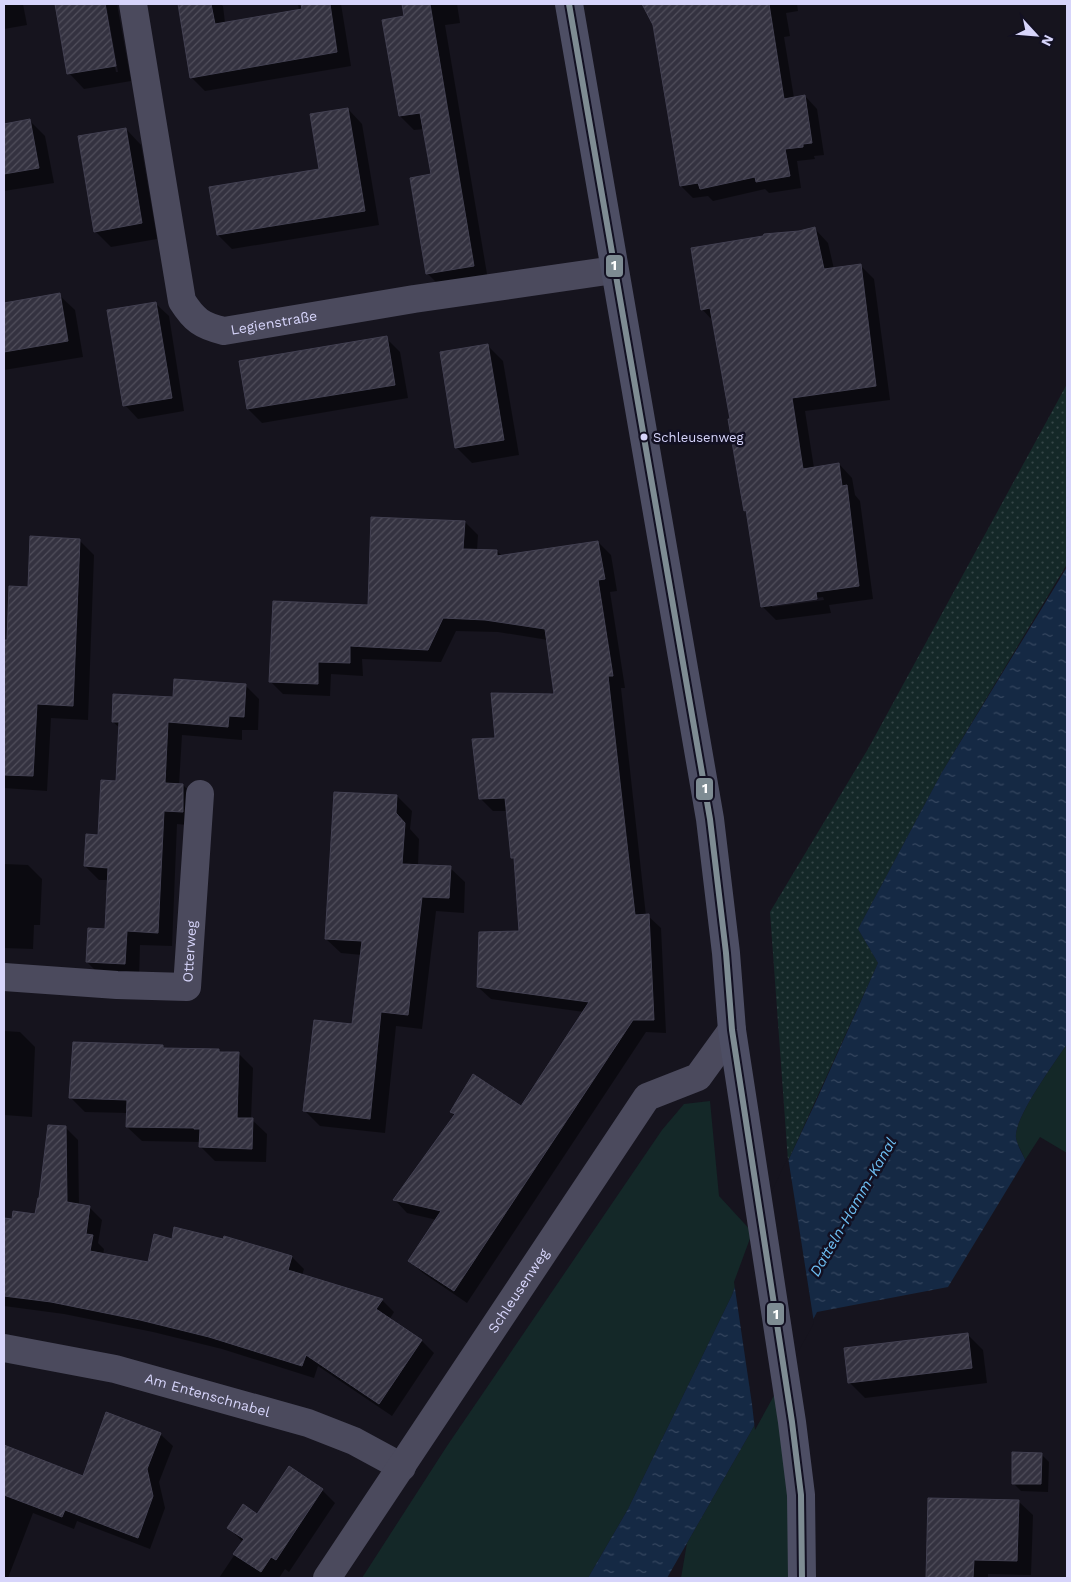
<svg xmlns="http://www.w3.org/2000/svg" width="1071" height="1582" viewBox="0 0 1071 1582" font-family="'Work Sans',sans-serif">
<defs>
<pattern id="park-dots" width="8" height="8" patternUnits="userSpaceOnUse" patternTransform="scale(1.25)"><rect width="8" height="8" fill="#142828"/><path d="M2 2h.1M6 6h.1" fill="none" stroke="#354648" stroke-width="1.8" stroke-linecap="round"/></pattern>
<pattern id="water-ripples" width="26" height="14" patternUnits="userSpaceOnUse" patternTransform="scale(1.25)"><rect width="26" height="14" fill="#152944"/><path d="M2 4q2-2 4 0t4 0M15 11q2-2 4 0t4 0" fill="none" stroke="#364760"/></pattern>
<pattern id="building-hatch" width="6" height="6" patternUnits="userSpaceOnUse" patternTransform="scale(1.25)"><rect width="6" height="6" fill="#343240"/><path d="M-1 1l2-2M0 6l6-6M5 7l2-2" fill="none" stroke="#514f5c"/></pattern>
</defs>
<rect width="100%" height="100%" fill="#16141e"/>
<!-- grass -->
<g fill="#142828">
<path d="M1067,1044V1153L1040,1137L1025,1160C1023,1153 1017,1145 1016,1138C1013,1119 1055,1062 1067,1044Z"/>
<polygon points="710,1101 719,1196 754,1234 732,1295 628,1509 588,1578 362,1578 447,1446 662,1130 684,1104"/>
<polygon points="777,1386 788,1490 788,1578 681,1578 687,1543"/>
</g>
<!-- park -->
<polygon fill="url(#park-dots)" points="1067,384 1067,564 942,772 858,929 878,963 788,1161 770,912 868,749"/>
<!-- water -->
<path fill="url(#water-ripples)" d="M1067,567V1044C1055,1062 1013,1119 1016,1138C1017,1145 1023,1154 1025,1160L948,1287L817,1312L777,1386L667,1578H588L628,1509L732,1295L754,1234L817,1099L878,963L858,929L942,772Z"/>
<!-- pier -->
<polygon fill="#16141e" points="788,1157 814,1323 755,1430 752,1404 734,1282 752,1233"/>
<!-- shadow -->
<g fill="#0007" fill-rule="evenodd">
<polygon points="4,4 23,4 27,25 4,29"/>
<polygon points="57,4 104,4 116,72 118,72 106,4 117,4 131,81 84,89 69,73"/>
<polygon points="179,4 220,4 223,6 225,23 299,11 298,4 341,4 351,66 205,91 191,77"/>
<polygon points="403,4 457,4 460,23 445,25 488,280 442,288 427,273 432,175 424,129 414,130 400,116 405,17"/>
<polygon points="651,4 797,4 798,11 786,13 790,36 784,37 794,98 805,96 817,109 824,155 814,156 815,159 797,161 801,188 769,193 765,189 713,201 708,196 693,198 681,186"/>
<polygon points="348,109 362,124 379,225 232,249 218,235 321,170"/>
<polygon points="30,121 45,136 54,183 4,191 4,125"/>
<polygon points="126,129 141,145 157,239 111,247 95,231"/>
<path d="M815,229L828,243L834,269L860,265L874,279L890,400L805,411L814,468L839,464L852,478L855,495L860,501L873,599L829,605L831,613L776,620L762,606L748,513L745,510L731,420L713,321L702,309L799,232ZM823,597L824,600L772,607V604Z"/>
<polygon points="59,295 75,310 83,357 4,370 4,304"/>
<polygon points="155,303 169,316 184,411 138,419 125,405"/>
<polygon points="386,338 400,352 408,398 262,423 248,409 240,362"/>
<polygon points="488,346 503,361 519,455 472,463 456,447"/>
<polygon points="372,518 465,522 478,535 477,550 497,551 502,556 598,542 611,555 617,591 610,592 625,688 621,688 646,916 648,916 661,928 666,1033 646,1032 467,1303 423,1273 410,1261 437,1220 407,1213 395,1200 455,1116 451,1112 522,1108 584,1012 491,999 478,987 520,932 516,861 512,857 507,811 493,811 481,799 497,739 555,695 548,640 498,632 456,631 441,662 362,659 363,676 331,674 330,696 283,694 271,682 369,606"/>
<polygon points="79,540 94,555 88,720 51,718 47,791 4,788 4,641 8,642 29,588"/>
<polygon points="245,685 259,699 258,730 242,730 242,740 182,735 179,785 183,785 197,799 197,826 177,824 172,946 140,945 139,978 101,976 87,962 106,930 108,880 99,880 85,866 99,836 117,782 120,728 113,722 174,698"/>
<polygon points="397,796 412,811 410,829 419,839 418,866 450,868 465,882 464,913 436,911 422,1029 396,1026 385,1133 320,1126 305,1111 353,1026 362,955 341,953 326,939"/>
<polygon points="4,864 28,865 42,879 40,925 34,925 33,949 4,948"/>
<polygon points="4,1031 20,1032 35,1047 32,1117 4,1115"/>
<polygon points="162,1046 166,1050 218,1051 220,1053 238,1053 253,1068 251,1119 267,1134 266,1162 215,1161 201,1147 201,1142 142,1141 127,1127 128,1113 85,1112 71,1098"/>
<polygon points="65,1127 78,1140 79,1206 90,1208 102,1220 98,1243 104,1249 103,1255 149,1264 173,1240 292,1257 304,1269 302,1275 382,1300 394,1312 389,1320 422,1341 434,1353 392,1416 318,1366 314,1378 222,1349 153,1332 64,1314 4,1306 4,1219 13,1221 37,1216"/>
<polygon points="967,1334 983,1350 987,1383 865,1398 850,1383"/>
<polygon points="160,1434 173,1446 159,1482 165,1508 150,1549 77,1521 74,1529 33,1513 8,1578 4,1578 4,1446 83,1477"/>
<polygon points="1041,1454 1049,1462 1048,1492 1021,1491 1013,1483"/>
<polygon points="322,1490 335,1503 289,1572 285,1569 279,1578 219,1578 243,1542 229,1528"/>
<polygon points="929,1499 1018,1501 1033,1515 1031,1575 988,1574 988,1578 927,1578"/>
</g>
<!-- building -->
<g fill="url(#building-hatch)" stroke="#424051">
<polygon points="55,4 105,4 116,66 67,74"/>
<polygon points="178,4 211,4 215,24 302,9 301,4 330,4 337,52 190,78"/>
<polygon points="402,4 430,4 474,266 426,274 410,178 431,174 420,113 399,116 382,20 404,16"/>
<polygon points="642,4 769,4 784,99 805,95 812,143 803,144 803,147 785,149 790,176 756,182 755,177 700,189 698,183 680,186 653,25"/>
<polygon points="348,108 365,211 217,235 209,187 319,169 310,114"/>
<polygon points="30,119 39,168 4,174 4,124"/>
<polygon points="126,128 142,223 94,232 78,136"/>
<polygon points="815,227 824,269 861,264 876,386 792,398 803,469 839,463 842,486 847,485 859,586 816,592 817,599 761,607 746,510 744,511 728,419 730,419 710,308 701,310 691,248 763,236 764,234 799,231"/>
<polygon points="60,293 68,341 4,352 4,303"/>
<polygon points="156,302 172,398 123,406 107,310"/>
<polygon points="387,336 395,385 247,409 239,361"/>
<polygon points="488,344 504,440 455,448 440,352"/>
<polygon points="371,517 465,521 463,549 497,550 497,556 598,541 605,579 598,580 613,676 608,676 635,915 649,914 654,1020 633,1020 454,1291 408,1261 441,1211 393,1200 455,1114 450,1112 473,1074 521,1106 589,1002 477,987 479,932 519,931 514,858 511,858 505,798 479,799 472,739 495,738 491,693 554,694 545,629 485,620 443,618 428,650 350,646 350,663 318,662 318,684 269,682 273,601 368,605"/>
<polygon points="30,536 80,539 73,706 37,704 33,776 4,775 4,640 7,640 9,586 28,587"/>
<polygon points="174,679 246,684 244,717 229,716 228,727 168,722 165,783 183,784 183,812 164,811 158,933 127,931 125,964 86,962 88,928 105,929 108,868 84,866 86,834 98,835 101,780 116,781 119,722 112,722 113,694 173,697"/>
<polygon points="334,792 397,795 396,813 405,823 402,864 451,866 449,898 422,897 408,1015 381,1012 370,1119 303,1111 314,1020 352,1024 362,941 325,939"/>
<polygon points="73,1042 163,1045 163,1048 219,1049 219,1052 239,1052 237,1118 253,1118 252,1149 199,1147 200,1129 194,1129 194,1128 126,1127 127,1100 69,1098"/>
<polygon points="48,1125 66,1126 67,1202 90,1206 86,1234 93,1235 90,1251 148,1262 154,1234 172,1239 174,1227 223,1239 224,1236 292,1256 288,1270 383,1299 376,1309 422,1340 379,1404 306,1355 302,1366 209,1337 140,1320 51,1302 4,1296 4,1218 12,1219 13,1211 35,1214 38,1198 39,1198"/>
<polygon points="968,1333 972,1368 848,1383 844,1348"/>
<polygon points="106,1412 161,1433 147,1469 153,1496 138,1538 65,1510 62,1517 4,1495 4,1445 83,1476"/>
<polygon points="1012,1452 1042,1453 1041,1484 1012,1484"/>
<polygon points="289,1466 323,1489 276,1560 271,1557 261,1572 233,1554 244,1539 227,1528 243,1504 257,1514"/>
<polygon points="928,1498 1019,1500 1017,1561 974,1560 973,1578 926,1578"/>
</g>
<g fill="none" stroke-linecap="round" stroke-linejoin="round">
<!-- minor -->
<g stroke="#4b4a5d" stroke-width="28">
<path id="s1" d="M133,4L182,301C194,320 202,326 224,331L414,299L614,270"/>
<path id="s2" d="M4,977L117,985L187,987L200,794"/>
<path id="s3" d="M4,1348L115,1369L308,1423L354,1441L402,1467"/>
<path id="s4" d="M327,1578L647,1097L698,1077L732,1030"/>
</g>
<!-- secondary -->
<polyline stroke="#4d4e64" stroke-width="28" points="569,4 710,819 726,953 732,1030 792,1422 801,1495 802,1578"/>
<!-- bus-1 casing -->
<g stroke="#121022" stroke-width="10">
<polyline id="bus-1" points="569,4 710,819 726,953 732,1030 792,1422 801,1495 802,1578"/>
</g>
<!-- bus-1 -->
<use href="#bus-1" stroke="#7e8c93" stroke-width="6"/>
</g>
<!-- markers -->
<circle fill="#d7d5fb" stroke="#121022" stroke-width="2" cx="644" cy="437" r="4.5"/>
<g text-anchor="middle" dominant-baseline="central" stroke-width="5" stroke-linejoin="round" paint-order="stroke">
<!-- bus labels -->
<g font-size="13" fill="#d7d5fb" stroke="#121022" text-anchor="start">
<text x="653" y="437">Schleusenweg</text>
</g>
<!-- street labels -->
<g font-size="14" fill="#d7d5fb" stroke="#121022">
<text stroke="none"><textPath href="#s1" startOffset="405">Legienstraße</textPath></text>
<text stroke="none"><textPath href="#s2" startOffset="219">Otterweg</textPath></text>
<text stroke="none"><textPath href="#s4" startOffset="345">Schleusenweg</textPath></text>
<text stroke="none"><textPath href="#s3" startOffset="209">Am Entenschnabel</textPath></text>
</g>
<!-- water labels -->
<g font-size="15" font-style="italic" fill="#6dbdf1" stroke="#121022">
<text transform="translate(853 1207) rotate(-60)">Datteln-Hamm-Kanal</text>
</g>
</g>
<g stroke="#121022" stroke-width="2">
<rect x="605" y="254" width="19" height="24" rx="5" fill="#7e8c93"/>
<rect x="695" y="777" width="19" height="24" rx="5" fill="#7e8c93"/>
<rect x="766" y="1302" width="19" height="24" rx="5" fill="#7e8c93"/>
</g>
<g font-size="14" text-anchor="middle" font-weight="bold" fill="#fff">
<text x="614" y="270">1</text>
<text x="705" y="793">1</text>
<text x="776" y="1319">1</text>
</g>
<!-- border -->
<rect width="1071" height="1582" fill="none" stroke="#d7d5fb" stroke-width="10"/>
<!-- north arrow -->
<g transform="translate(1036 35) rotate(116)" stroke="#121022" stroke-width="4" paint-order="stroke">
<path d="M0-4L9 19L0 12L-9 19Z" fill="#d7d5fb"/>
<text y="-8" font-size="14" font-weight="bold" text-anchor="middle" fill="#d7d5fb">N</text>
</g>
</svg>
